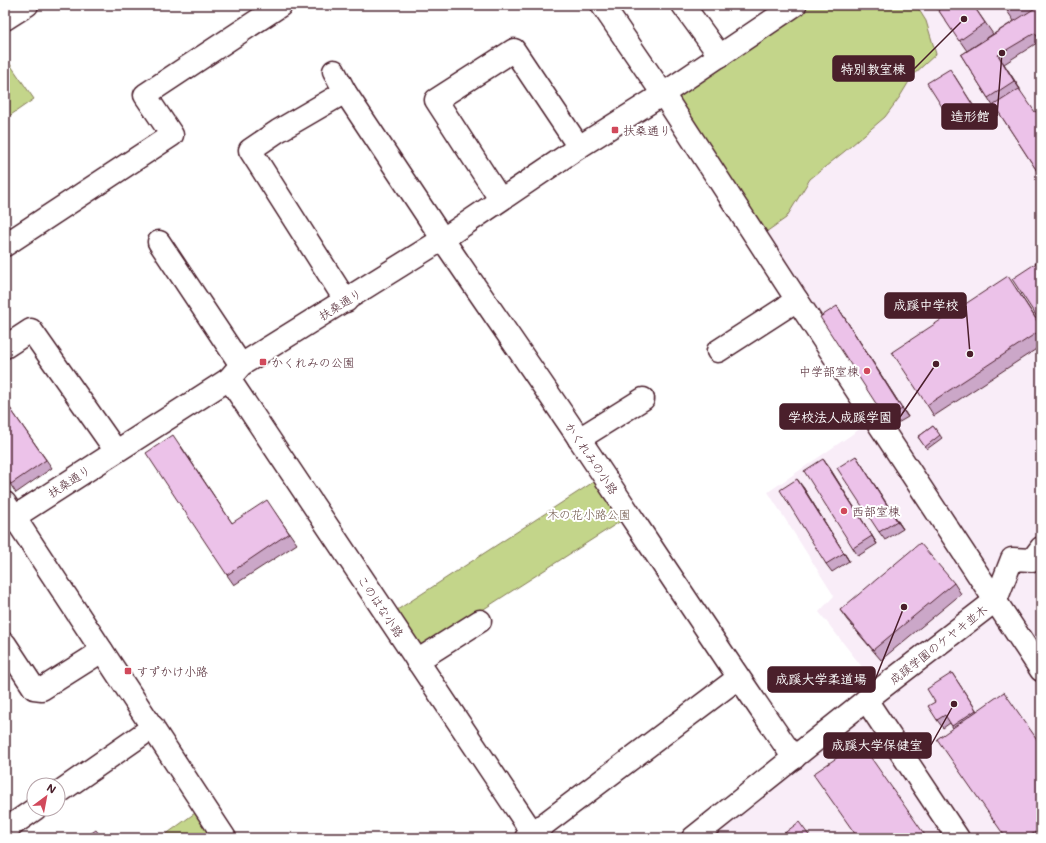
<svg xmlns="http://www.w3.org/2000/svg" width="1046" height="843" viewBox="0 0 1046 843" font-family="Mali,'Klee One',sans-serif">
<rect width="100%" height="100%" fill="#fff"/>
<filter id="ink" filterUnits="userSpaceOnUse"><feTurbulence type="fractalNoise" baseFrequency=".025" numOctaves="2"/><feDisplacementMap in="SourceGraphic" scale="8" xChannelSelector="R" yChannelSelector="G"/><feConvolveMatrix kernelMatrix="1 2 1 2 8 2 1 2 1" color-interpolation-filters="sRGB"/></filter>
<g filter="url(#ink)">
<!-- built -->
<polygon fill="#f9edf8" points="803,5 1041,5 1041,838 693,838 877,686 819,612 834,596 768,492 870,422 663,99"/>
<!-- green -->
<g fill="#c3d58a" stroke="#867a5a">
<polygon points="808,5 916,5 926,21 936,54 913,75 899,98 885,117 845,151 810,179 786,218 756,239 668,95"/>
<polygon points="5,57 34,99 5,119"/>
<polygon points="598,479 624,519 420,650 394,612"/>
<polygon points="195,813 211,838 161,838"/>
</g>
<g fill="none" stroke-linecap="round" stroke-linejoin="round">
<!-- minor casing -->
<g stroke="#4a1f2b" stroke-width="25">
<g id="minor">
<polyline points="602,5 663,94 797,300 1041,670"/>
<polyline points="683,5 720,56"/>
<polyline points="5,19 27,5"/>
<path d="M334,71L345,92C380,144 415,197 450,250C493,313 537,376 580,440C651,546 721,653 794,758"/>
<polyline points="345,92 278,131 250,150 346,301"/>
<polyline points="500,199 436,100 514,50 579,147"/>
<polyline points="159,242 241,365"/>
<polyline points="5,245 172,135 145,95 281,5"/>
<polyline points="5,347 31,330 116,451"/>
<polyline points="718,351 797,300"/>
<polyline points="229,379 536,838"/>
<polyline points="579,439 643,399"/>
<polyline points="5,503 225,838"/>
<polyline points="5,523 229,379 241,365 443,239 579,147 663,94 795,5"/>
<polyline points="996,600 1012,559 1032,560 1041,548"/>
<polyline points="5,644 34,688 42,689 102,651"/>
<polyline points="417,661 480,621"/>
<polyline points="866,700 958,838"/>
<polyline points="58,793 153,727"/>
<polyline points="5,830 35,809"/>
<polyline points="526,838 738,678"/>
<polyline points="693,838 866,700 996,600"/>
</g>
</g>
<!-- minor -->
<use href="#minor" stroke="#fff" stroke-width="22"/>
</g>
<!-- wall -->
<g fill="#cba7c8" stroke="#4a1f2b">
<polygon points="935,5 973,5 993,34 967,51"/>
<polygon points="1003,5 1041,5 1040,41 1004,64 1020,89 1041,177 994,105 993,106 988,98 961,55 1014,21"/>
<polygon points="954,75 978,113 954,127 951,121"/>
<polygon points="1015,287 1041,326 1041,346 934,416 927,405"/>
<polygon points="837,306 908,417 891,427 886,419"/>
<polygon points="5,401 52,468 16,493 5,476"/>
<polygon points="933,426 942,438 927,449 918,437"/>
<polygon points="181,446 232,523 274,511 297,544 234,585 227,575"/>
<polygon points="856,456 903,529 885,540 879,532"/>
<polygon points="829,467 877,544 858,556 853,548"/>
<polygon points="803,487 849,561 832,572 826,564"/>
<polygon points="954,583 961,594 881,660 847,620 840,610"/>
<polygon points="952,673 977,711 1041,745 1041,838 1006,838 953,728 950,723 943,728 937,720 935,702"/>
</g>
<!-- shaded-wall -->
<g fill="#a588a3" stroke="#4a1f2b">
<polygon points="998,55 1004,64 1020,89 1014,81"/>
<polygon points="837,306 842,314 908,417 902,409"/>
<polygon points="856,456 861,464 903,529 897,521"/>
<polygon points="823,459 829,467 877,544 872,536"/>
<polygon points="797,479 803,487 849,561 844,553"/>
</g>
<!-- building -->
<g fill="#ecc2e9" stroke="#4a1f2b">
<polygon points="935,5 973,5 985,23 959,41"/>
<polygon points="1003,5 1018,5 1008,12"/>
<polygon points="1040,5 1041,5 1041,43 1035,33 998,55 1014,81 988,98 961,55"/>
<polygon points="950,69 974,107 951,121 927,83"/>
<polygon points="1019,89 1035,112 1041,108 1041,177 994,105"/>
<polygon points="1041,260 1041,323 1012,279"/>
<polygon points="1008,276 1041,327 1041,330 927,405 892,352"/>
<polygon points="837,306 902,409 886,419 820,317"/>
<polygon points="5,401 46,460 11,484 5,476"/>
<polygon points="933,426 940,435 925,447 918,437"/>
<polygon points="173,435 232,523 267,500 289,533 227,575 146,453"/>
<polygon points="856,456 897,521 879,532 837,468"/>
<polygon points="823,459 872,536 853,548 804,471"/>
<polygon points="797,479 844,553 826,564 780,490"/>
<polygon points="920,543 954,583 873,650 840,610"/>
<polygon points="952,673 976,710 952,726 945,715 937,720 928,706 935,702 927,689"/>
<polygon points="1004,692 1041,745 1041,828 1027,838 1006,838 937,739"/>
<polygon points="860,742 927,838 858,838 813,774"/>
<polygon points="799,822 811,838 778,838"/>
<polygon points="96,830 102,838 84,838"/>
</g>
</g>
<!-- markers -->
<g fill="#d1495b" stroke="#fff" stroke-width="1.5">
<rect x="611" y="126" width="8" height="8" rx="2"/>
<rect x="259" y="358" width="8" height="8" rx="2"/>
<circle cx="867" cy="371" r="4"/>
<circle cx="844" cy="511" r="4"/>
<rect x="124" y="667" width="8" height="8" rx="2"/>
</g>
<g text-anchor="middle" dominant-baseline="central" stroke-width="4" stroke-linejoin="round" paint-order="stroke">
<!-- poi labels -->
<g font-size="12" fill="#4a1f2b" stroke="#fff" text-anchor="start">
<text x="623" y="130">扶桑通り</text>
<text x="271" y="362">かくれみの公園</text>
<text x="859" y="371" text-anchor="end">中学部室棟</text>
<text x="852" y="511">西部室棟</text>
<text x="136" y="671">すずかけ小路</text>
</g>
<!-- street labels -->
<g font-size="12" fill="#4a1f2b" stroke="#fff">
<text transform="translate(340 304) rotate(-32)">扶桑通り</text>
<text transform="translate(592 458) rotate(56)">かくれみの小路</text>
<text transform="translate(69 481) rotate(-33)">扶桑通り</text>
<text transform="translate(381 606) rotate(56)">このはな小路</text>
<text transform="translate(938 644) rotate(-38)">成蹊学園のケヤキ並木</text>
</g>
<!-- park labels -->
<g font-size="12" fill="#6e5648" stroke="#fff">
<text x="589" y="514">木の花小路公園</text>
</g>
</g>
<!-- callouts -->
<path fill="none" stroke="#4a1f2b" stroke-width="1.5" d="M964 19L914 69M1002 53L997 116M970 354L966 306M936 364L900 417M904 607L875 680M954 704L931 745"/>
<g fill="#4a1f2b" stroke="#fff" stroke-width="1.5">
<circle cx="964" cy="19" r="4"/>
<circle cx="1002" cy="53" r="4"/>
<circle cx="970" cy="354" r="4"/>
<circle cx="936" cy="364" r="4"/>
<circle cx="904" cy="607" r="4"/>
<circle cx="954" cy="704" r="4"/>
</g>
<g fill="#4a1f2b" stroke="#4a1f2b" stroke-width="1.5">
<rect x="833" y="56" width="81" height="25" rx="4"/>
<rect x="942" y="104" width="55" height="25" rx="4"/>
<rect x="885" y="293" width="81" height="25" rx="4"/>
<rect x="780" y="404" width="120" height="25" rx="4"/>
<rect x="768" y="667" width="107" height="25" rx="4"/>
<rect x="824" y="733" width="107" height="25" rx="4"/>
</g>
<g font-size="13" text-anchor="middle" font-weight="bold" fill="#fff">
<text x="873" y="74">特別教室棟</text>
<text x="970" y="121">造形館</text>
<text x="926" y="310">成蹊中学校</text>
<text x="840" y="422">学校法人成蹊学園</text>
<text x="821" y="684">成蹊大学柔道場</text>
<text x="877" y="750">成蹊大学保健室</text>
</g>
<!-- margin -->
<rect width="1046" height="843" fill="none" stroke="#fff" stroke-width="20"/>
<rect x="10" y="10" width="1026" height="823" fill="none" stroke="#4a1f2b" stroke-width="1.5" filter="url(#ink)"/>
<!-- north arrow -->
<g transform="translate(46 797) rotate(32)"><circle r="19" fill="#ffffff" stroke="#b7a5aa"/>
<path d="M0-3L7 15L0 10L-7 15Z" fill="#d1495b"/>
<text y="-6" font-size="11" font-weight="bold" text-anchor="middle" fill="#4a1f2b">N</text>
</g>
</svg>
